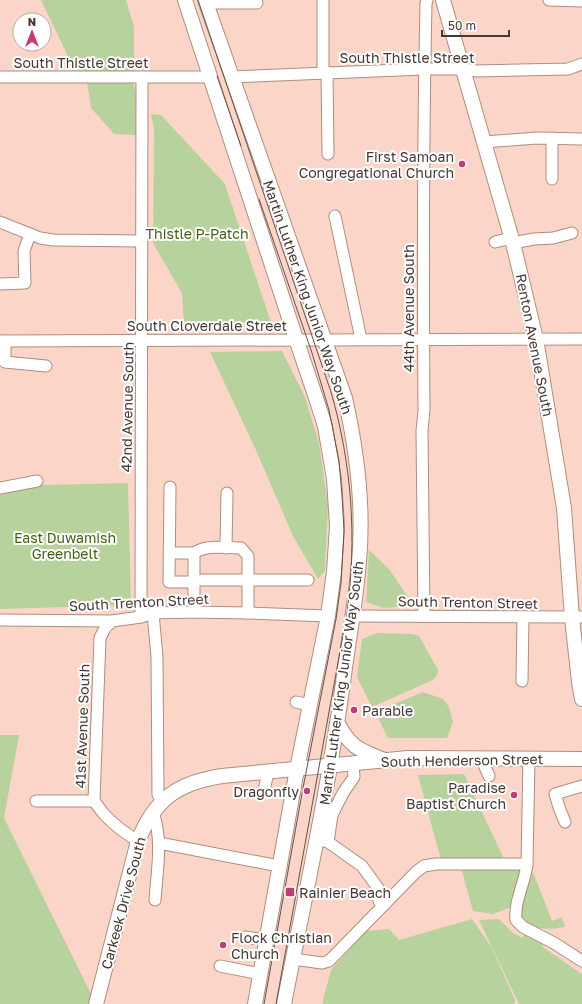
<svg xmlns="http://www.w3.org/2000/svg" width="582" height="1004" viewBox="0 0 582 1004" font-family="'Golos Text',sans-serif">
<rect width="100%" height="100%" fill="#fbd6c8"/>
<!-- green -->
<g fill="#b7d29c">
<polygon points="41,0 126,0 134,27 134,72 76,73"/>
<polygon points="132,81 137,94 137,135 114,134 91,108 87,82"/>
<polygon points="151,114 161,115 225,184 271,322 184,324 182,293 153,243 154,129"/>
<polygon points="282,351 305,397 319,443 328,506 325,571 318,579 293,536 255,448 210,352"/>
<polygon points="128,483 131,605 0,609 0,486"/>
<polygon points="369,550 389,569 414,606 383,608 366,602"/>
<polygon points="377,633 413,634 419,636 438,670 437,675 433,680 372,707 357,677 362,639"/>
<polygon points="423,692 443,699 449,707 453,722 447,738 388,738 375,712"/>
<polygon points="0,735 19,735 4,818 96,1004 0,1004"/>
<polygon points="464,774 505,861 441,860 418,775"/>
<polygon points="461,868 521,869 512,907 493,914 473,911"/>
<path d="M533,872L552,921L562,917L565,927C549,930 536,930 522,921V900Z"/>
<polygon points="472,919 492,948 515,1000 514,1004 322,1004 331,970 366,931 389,929 399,940"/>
<polygon points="499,919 513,933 523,938 524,933 536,936 544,948 582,974 582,1004 519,1004 479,920"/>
</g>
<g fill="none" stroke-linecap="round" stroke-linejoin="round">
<!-- minor casing -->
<g stroke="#af8d80" stroke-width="13">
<g id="minor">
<polyline points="323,0 323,73"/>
<polyline points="549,0 582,1"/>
<polyline points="206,3 257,3"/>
<polyline points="327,72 328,154"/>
<polyline points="0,77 209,77"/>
<polyline points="231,77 424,69 463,69 477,71 568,69 582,64"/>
<polyline points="552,138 552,179"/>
<polyline points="484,142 537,138 582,139"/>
<polyline points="335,216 361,339"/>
<polyline points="0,222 40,238 53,240 142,241"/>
<polyline points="495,242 511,238"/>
<polyline points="513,243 534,239 553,238 572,233"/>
<polyline points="0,284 25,283 24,251 30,234"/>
<polyline points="0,341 582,339"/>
<polyline points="5,341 5,362 46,366"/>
<polyline points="170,487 169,582 190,582"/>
<polyline points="0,488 37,481"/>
<polyline points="226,548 227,493"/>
<polyline points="170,553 194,553"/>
<polyline points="202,580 308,580"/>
<path d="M194,612V553C206,544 227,548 241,548L248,556V613"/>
<polyline points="153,613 157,657 158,795 163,800"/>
<polyline points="353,616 582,617"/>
<path d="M424,616L422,431L424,410C423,274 423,139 426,4L427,0"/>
<polyline points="141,617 142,77"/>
<polyline points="0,620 112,621 141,617 153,613 194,612 248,613 328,616"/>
<path d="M112,621L105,628L100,638L94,801C97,805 100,809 103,813C113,824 126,834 138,841"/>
<polyline points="522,681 523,617"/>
<polyline points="296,702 310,705"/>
<polyline points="481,758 489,776"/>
<path d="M529,758L527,864C525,883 514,901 516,920L523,927L554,943L582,961"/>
<polyline points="264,791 268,772"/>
<polyline points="36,801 94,801"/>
<path d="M153,812C163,840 157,871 155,900"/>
<polyline points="322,813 332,815 343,793 354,777 353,764"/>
<polyline points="565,822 560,810 555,794 582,786"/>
<polyline points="317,839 328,842 362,866 378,888 379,901 384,905"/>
<polyline points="328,842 332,815"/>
<polyline points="159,843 279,866"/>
<polyline points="245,937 266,940"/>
<polyline points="293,959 322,963 329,961 416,872 424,866 436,864 527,864"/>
<polyline points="220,966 260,974"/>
</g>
</g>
<!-- major casing -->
<g stroke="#af8d80" stroke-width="16">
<g id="major">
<polyline points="185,0 296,339 316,398 325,426 334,479 337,526 334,572 328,616 297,769 255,1004"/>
<path d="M205,0L345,398C357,451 364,507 359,561C356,602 348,642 343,683C328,791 305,897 284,1004"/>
<polyline points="443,0 513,243 536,339 564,508 572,618 579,682 582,699"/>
<path d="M338,724C351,748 360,750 384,760"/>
<path d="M96,1004L138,841C155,799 177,783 222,776L408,758L582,759"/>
</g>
</g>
<!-- minor -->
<use href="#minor" stroke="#fff" stroke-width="11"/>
<!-- major -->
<use href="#major" stroke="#fff" stroke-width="14"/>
<!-- tram -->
<g stroke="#65534c" stroke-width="1">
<path d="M198,0L331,392C352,465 357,538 347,613L276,1004"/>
<polyline points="217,76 241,146"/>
<polyline points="259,199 312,353 329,410 339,461 342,496 344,531 341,583 336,619 303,788 264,1004"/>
</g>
</g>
<!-- markers -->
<g fill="#c33a74" stroke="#fff" stroke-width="1.5">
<circle cx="462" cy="164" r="4"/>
<circle cx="354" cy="710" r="4"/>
<circle cx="307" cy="791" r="4"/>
<circle cx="514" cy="795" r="4"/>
<rect x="285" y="887" width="10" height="10" rx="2"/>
<circle cx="223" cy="945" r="4"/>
</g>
<g text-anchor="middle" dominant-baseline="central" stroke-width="4" stroke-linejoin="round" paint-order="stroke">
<!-- street labels -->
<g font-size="14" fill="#463832" stroke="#fff">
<text x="407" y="57">South Thistle Street</text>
<text x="81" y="62">South Thistle Street</text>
<text transform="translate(308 297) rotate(71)">Martin Luther King Junior Way South</text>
<text transform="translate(408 308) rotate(-90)">44th Avenue South</text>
<text x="207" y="325">South Cloverdale Street</text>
<text transform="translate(535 345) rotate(79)">Renton Avenue South</text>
<text transform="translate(127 407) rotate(-89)">42nd Avenue South</text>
<text transform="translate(139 602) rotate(-3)">South Trenton Street</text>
<text transform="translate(468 602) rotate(1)">South Trenton Street</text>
<text transform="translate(341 683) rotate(-82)">Martin Luther King Junior Way South</text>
<text transform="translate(82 726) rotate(-88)">41st Avenue South</text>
<text transform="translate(462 760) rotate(-1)">South Henderson Street</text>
<text transform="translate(123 903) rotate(-75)">Carkeek Drive South</text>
</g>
<!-- poi labels -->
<g font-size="14" fill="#463832" stroke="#fff" text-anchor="end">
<text x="454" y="156">First Samoan<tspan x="454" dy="16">Congregational Church</tspan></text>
<text x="362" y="710" text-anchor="start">Parable</text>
<text x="506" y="787">Paradise<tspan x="506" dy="16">Baptist Church</tspan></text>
<text x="299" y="791">Dragonfly</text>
<text x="299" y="892" text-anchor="start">Rainier Beach</text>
<text x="231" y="937" text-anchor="start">Flock Christian<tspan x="231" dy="16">Church</tspan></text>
</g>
<!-- park labels -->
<g font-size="14" fill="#436216" stroke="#fff">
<text x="197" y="233">Thistle P-Patch</text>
<text x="65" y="537">East Duwamish<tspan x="65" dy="16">Greenbelt</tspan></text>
</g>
</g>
<!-- north arrow -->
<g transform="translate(32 32)"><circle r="19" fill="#ffffff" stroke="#b5afad"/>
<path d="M0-3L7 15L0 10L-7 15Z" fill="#c33a74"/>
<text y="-6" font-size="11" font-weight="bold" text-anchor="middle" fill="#463832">N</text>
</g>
<!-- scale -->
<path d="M442 30v6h67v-6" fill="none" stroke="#463832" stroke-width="2"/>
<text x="448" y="30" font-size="12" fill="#463832" stroke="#ffffff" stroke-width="3" paint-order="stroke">50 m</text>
</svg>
